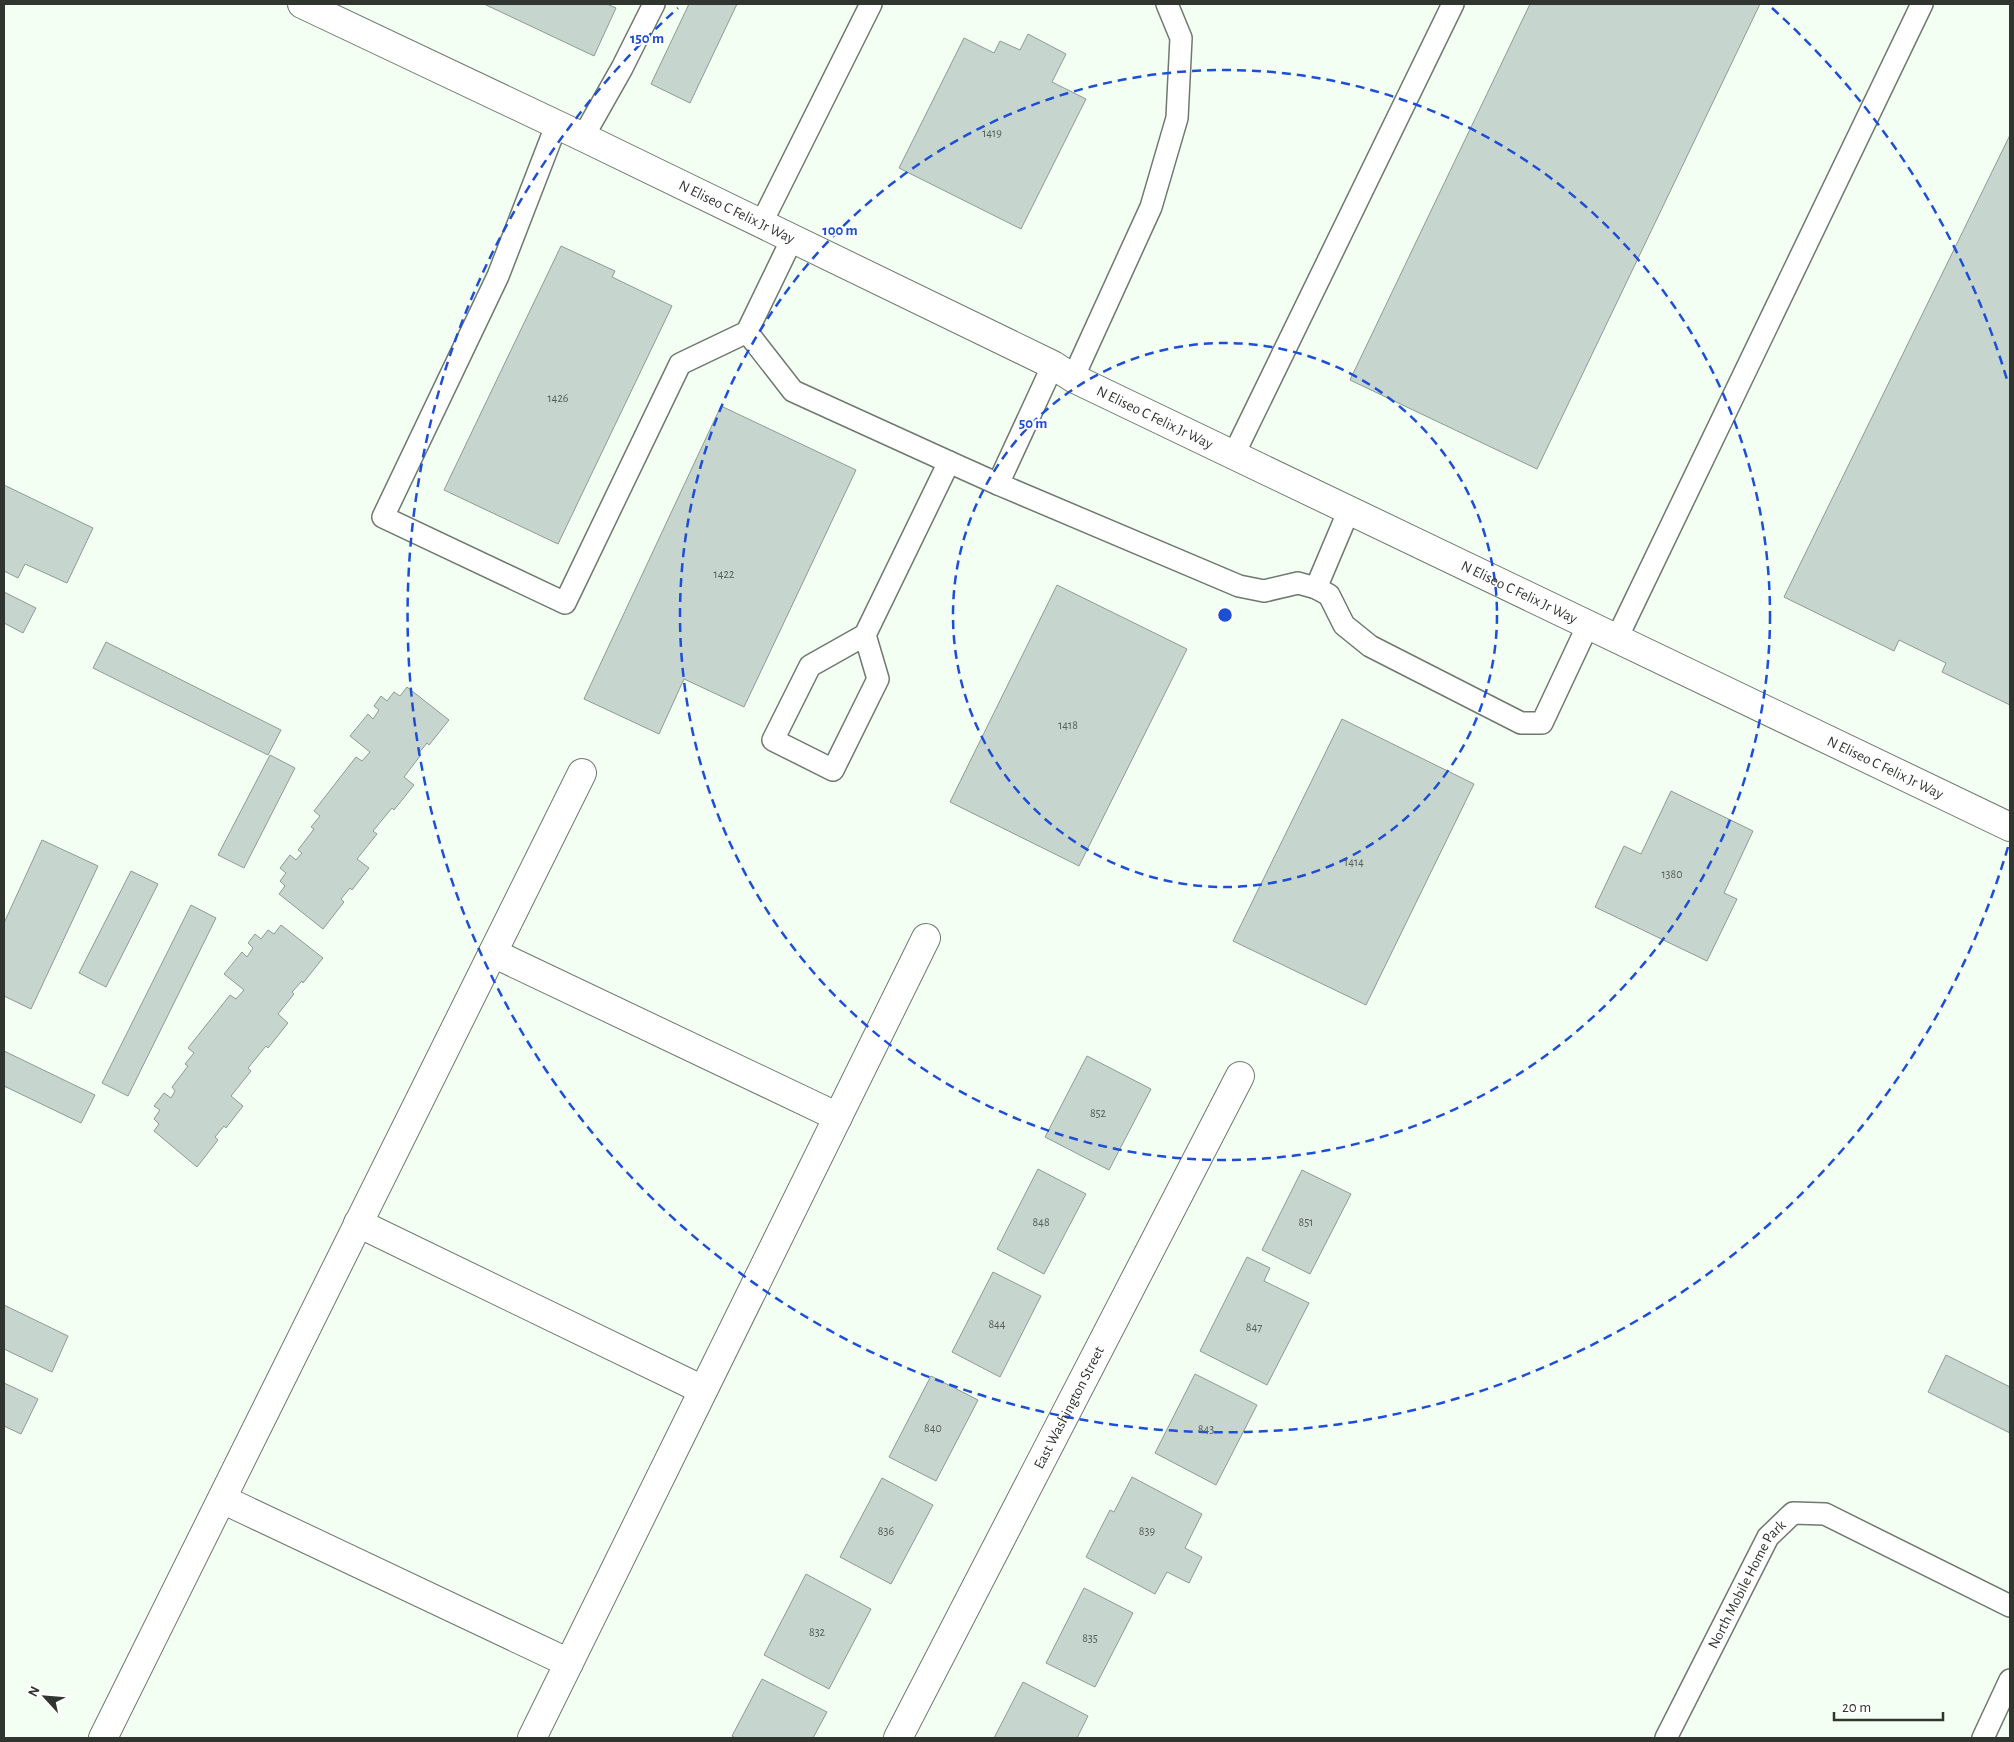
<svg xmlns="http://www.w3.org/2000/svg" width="2014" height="1742" viewBox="0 0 2014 1742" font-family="'Alegreya Sans',sans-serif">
<rect width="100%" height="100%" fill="#f3fff3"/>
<!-- building -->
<g fill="#c6d5ce" stroke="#8d9b94">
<polygon points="484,4 607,4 616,8 594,56"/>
<polygon points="689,4 737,4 690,103 651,84"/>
<polygon points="1530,4 1760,4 1537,469 1350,380"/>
<polygon points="1028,34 1066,54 1052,82 1086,99 1021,229 899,168 964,38 994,53 1000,41 1020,50"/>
<polygon points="2010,135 2010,705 1942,672 1946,663 1899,640 1894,651 1784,597"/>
<polygon points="561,246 615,271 612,277 672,306 558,544 444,490"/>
<polygon points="721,406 856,470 744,707 684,679 659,734 584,699"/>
<polygon points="4,485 93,528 67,583 25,564 18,578 4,571"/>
<polygon points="1057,585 1187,649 1079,866 950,802"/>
<polygon points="4,592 36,608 23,633 4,623"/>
<polygon points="106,642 281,730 268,755 93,668"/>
<polygon points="407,687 449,720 429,745 427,743 418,754 420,756 404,777 414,785 394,810 392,808 373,831 377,834 357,859 369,868 352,890 350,888 341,899 344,902 323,929 279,894 285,886 280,881 286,873 280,868 290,855 296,860 302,853 298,850 314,829 311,827 320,816 314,811 356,757 362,761 370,752 350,736 368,714 373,719 379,710 374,706 381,696 387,701 394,692 400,696"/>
<polygon points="1342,719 1474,784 1366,1005 1233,941"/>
<polygon points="270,755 295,768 244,868 218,855"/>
<polygon points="1671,791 1753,831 1724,893 1737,899 1707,961 1595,907 1624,846 1641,854"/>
<polygon points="42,840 98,866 31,1009 4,996 4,923"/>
<polygon points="131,871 158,884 106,987 79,973"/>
<polygon points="191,905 216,918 128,1096 102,1083"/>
<polygon points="281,925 323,958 303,983 302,981 292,992 294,994 278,1014 288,1023 268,1048 266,1046 248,1068 251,1071 231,1096 243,1106 226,1128 224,1126 215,1137 218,1140 197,1167 154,1131 159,1124 154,1119 160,1110 154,1106 164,1093 171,1098 175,1091 172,1087 188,1066 185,1064 194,1053 188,1048 230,995 236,999 244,990 224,974 242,952 247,957 253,948 248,943 255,934 261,939 268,930 274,934"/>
<polygon points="4,1051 95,1095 81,1123 4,1086"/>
<polygon points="1087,1056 1151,1089 1109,1170 1045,1137"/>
<polygon points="1038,1169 1086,1194 1044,1274 997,1249"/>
<polygon points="1302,1170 1351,1194 1310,1274 1262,1250"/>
<polygon points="1247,1257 1270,1268 1264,1281 1309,1303 1267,1385 1200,1351"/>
<polygon points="993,1272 1041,1296 1000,1377 952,1352"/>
<polygon points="4,1305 68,1336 52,1372 4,1349"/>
<polygon points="1946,1355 2010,1387 2010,1433 1928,1392"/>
<polygon points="1195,1374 1257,1405 1216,1485 1155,1453"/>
<polygon points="931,1376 978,1400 936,1481 889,1457"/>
<polygon points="4,1383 38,1399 21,1434 4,1426"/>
<polygon points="1132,1477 1202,1514 1185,1548 1202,1557 1189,1583 1167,1572 1155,1594 1086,1557 1110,1510 1114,1512"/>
<polygon points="882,1478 933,1505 891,1584 840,1557"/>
<polygon points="806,1574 871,1609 829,1689 764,1655"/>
<polygon points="1084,1588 1133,1613 1095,1687 1046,1663"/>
<polygon points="762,1679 827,1712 813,1738 736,1738 732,1736"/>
<polygon points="1023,1682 1088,1716 1077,1738 994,1738"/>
</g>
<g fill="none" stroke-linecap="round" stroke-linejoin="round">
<!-- service casing -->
<g stroke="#6f796f" stroke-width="24">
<g id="service">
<polyline points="556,126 498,276 383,517 565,603 680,364 747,332 792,239"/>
<polyline points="583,137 622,68 654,4"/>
<polyline points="761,224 871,4"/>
<polyline points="747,332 793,391 949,462 865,635 810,666 773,740 833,770 878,679 865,635"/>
<polyline points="1073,378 1151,207 1177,118 1181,38 1167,4"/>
<polyline points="1234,454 1453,4"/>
<polyline points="949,462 998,484 1053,365"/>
<polyline points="998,484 1239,586 1264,591 1298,583 1316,588 1329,595 1344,625 1370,646 1521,723 1542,723 1588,625"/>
<polyline points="1316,588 1349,510"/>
<polyline points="1617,638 1922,4"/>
<path id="s1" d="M1666,1738L1768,1537L1793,1513L1825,1514L2010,1606"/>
<polyline points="1983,1738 2010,1680"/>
</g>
</g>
<!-- minor casing -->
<g stroke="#6f796f" stroke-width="30">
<g id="minor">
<path id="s2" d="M302,4L583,137L1053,365L1073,378L2010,827"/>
<polyline points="493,953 838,1117"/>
<polyline points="358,1223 703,1390"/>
<polyline points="222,1499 569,1663"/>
<polyline points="103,1738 582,773"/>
<polyline points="532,1738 926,938"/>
<path id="s3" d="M898,1738L1240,1076"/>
</g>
</g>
<!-- service -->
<use href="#service" stroke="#fff" stroke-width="21"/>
<!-- minor -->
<use href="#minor" stroke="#fff" stroke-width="28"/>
</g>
<!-- distance rings -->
<g fill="none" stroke="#1d4ed8" stroke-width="2.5" stroke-dasharray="9 6">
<circle cx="1225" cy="615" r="272"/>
<circle cx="1225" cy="615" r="545"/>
<path d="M2008 847A817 817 0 1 1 678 8M1772 8A817 817 0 0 1 2008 383"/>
</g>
<g text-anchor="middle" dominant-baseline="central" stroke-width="4" stroke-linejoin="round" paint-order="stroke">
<!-- number labels -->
<g font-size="12" fill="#565d58">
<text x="992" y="133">1419</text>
<text x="558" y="398">1426</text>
<text x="724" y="574">1422</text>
<text x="1068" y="725">1418</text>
<text x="1354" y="862">1414</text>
<text x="1672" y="874">1380</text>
<text x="1098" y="1113">852</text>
<text x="1041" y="1222">848</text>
<text x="1306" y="1222">851</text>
<text x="997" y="1324">844</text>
<text x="1254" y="1327">847</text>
<text x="933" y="1428">840</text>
<text x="1206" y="1429">843</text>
<text x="886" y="1531">836</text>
<text x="1147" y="1531">839</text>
<text x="817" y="1632">832</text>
<text x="1090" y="1638">835</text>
</g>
<!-- street labels -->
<g font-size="15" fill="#313530" stroke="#fff">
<text stroke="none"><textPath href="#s2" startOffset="482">N Eliseo C Felix Jr Way</textPath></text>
<text stroke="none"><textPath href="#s2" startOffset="948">N Eliseo C Felix Jr Way</textPath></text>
<text stroke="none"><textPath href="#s2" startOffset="1352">N Eliseo C Felix Jr Way</textPath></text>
<text stroke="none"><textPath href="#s2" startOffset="1758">N Eliseo C Felix Jr Way</textPath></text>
<text stroke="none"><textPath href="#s3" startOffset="372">East Washington Street</textPath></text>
<text stroke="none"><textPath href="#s1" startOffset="174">North Mobile Home Park</textPath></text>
</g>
</g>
<circle cx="1225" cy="615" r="8" fill="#1d4ed8" stroke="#fff" stroke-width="2.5"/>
<g font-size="15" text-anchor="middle" font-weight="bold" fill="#1d4ed8" stroke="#fff" stroke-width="4" stroke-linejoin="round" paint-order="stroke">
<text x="647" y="43">150 m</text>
<text x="840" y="235">100 m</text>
<text x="1033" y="428">50 m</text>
</g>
<!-- border -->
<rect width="2014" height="1742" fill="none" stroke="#313530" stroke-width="10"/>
<!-- north arrow -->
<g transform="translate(45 1697) rotate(296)" stroke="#ffffff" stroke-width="4" paint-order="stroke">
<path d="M0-4L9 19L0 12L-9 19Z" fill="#313530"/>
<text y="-8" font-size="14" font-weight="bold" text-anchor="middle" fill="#313530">N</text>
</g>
<!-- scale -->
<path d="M1834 1712v8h109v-8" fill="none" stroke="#313530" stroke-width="2.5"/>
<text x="1842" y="1712" font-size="15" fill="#313530" stroke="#ffffff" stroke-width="4" paint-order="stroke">20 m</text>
</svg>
